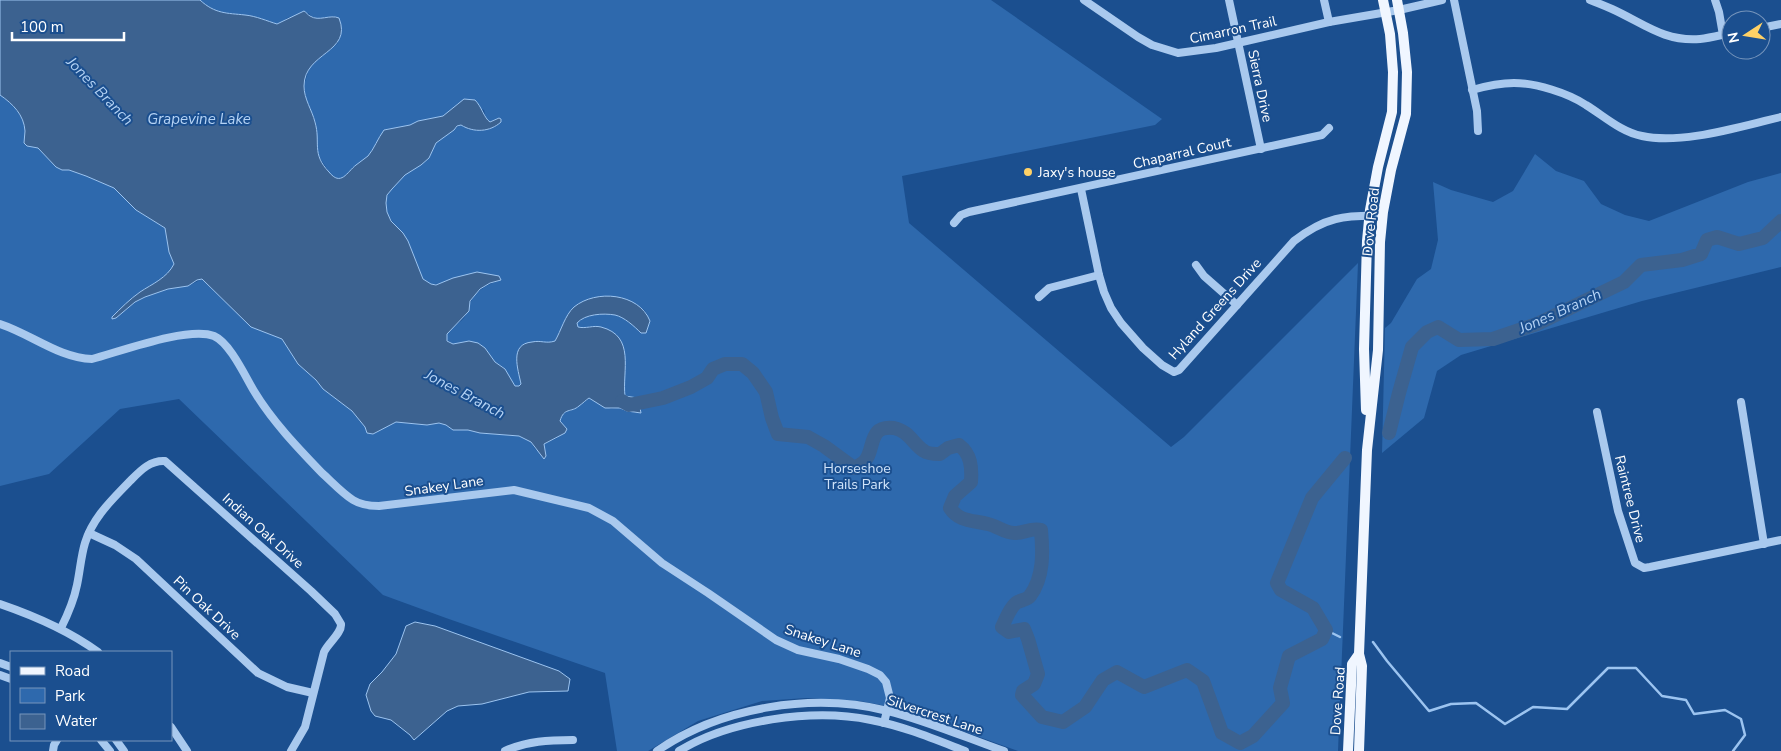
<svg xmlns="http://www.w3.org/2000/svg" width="1781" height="751" viewBox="0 0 1781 751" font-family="'Nunito Sans',sans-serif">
<rect width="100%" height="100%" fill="#1b4f8f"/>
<!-- green -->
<g fill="#2e69ad">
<path d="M200,0H991L1162,119L1155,125L902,176L909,223L1171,447L1184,437L1358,263L1338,751H1018L902,709L860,701L806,698L762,701L698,721L648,751H617L605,673L446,618L383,595L179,399L120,409L49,474L0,486V95C12,104 29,120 24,137L33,147L38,148L56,167L62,170H69L86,176L114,188L136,210L165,228L169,252L174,264C164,286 130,288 125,311L135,302L145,297L168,289L188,286L202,279L251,326L282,339L298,364L316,380L323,389L352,411L365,427L367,433L373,434L396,422L427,425L439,423L447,425L453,430H468L480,433L519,436L527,439L531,442L535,449L546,456L544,444L557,438L563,426L560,421C564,407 571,413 579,406C583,403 586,400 590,398L611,409L620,408L636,413L629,398L625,396L624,390L593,326L583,328L578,327L577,323C585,314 603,313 615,315C624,317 634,326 641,333L647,314L644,310L626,300L567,317L555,341L548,343L540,342L520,377L521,384L519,386H515L503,367L495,362L485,348L469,341L453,344L446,339C447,329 458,325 464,318C467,314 468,308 470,303C476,290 488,284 501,280C494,278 483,272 476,273C463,274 438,288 428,283C416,276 414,255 409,243C401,228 384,219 386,201C388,189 403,175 412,169C418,166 423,164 428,159C432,154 433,147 437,142C440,139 458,126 461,125C474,133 490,132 501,122L499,118L490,122L486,119L484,110L458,103L453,110L443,116L410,125L384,130L369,155L343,178H337L331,175L318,155L316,123L306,98L304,85L310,66L338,43L334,16C325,18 315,21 308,13L287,18L283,22L277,24L256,17L221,12L208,8Z"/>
<polygon points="1535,154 1556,171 1584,181 1601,204 1625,215 1649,221 1748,182 1781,173 1781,267 1642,301 1461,355 1437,371 1424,418 1382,453 1385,328 1391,323 1417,279 1431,269 1438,240 1433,182 1451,190 1493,202 1513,191"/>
</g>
<!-- water -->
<g fill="#3c6290" stroke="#9cc4f0">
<path d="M0,0H200C215,14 227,13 245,15C256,16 267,21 277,24L304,11C306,12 308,15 310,16C319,22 330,14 339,18C353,53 304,52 304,86C304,99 312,110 315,122C321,143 311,153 329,172C341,187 347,172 356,165C360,162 364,159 368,156C374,149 378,138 384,130L410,125L418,121L443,116L464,99L475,100C482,107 484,118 490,122L499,118L501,119V122C490,132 474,133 461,125L457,126L454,130L436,143L429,158L421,165L405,175L392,189L387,195L386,203L387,212L391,221L403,233L408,241L423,279L431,284L436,285L453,278L477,272L499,276L501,280L490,283L480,289L470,301L469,311L447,334V341L453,344L469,341L478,343L485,348L495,362L505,369L515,386H519L521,384C518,369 509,344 532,342C541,340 546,344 555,341C561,331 565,315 574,307C596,289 639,293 650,321L646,333H641C634,326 624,317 615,315C603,313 585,314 577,323L578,327C586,329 593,325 601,327C636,336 622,371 625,396L638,398L641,413L627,411L620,408H605L589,398C586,400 583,403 579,406C571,413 564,407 560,421L567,429L565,433L544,444L546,456L544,459L531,442L519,436L480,433L468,430H453L446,425L439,423L427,425L396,422L373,434L367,433L365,427L352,411L323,389L316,380L298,364L282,339L251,327L202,279L197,280L188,286L168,289L145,297L135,302L116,318L112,319V317C121,308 130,299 140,292C152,284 167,278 174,264L169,252L165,228L136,210L114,188L86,176L69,170H62L56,167L38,148L27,146L24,143C24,139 25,135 25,131C24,115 13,104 0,95Z"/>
<polygon points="415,622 435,626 559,671 570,679 568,691 529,692 482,704 458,706 447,711 414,740 410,735 391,720 375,716 371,711 366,695 370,684 382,672 396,654 406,626"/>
</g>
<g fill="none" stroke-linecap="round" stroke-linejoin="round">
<!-- stream -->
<g stroke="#9cc4f0" stroke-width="2.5">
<polyline points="1326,630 1340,637"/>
<polyline points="1373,642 1387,661 1429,711 1451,704 1476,703 1505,724 1533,707 1567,709 1608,668 1636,668 1662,696 1686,700 1694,714 1725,710 1741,719 1745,735 1733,751"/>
</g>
<!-- river -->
<g stroke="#3c6290" stroke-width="14">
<path d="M622,401L629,405L663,398L691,387L707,378L713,369L725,364H742L753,373L766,392L772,418L778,434L808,437L824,446L854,468C860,465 865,463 868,456C874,443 871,425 894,428C909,431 913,444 924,451C928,454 935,454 940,454L948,448L959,445C971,454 972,467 971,482L955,496L950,508C959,522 973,520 988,524C997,526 1005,533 1014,533C1023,534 1031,527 1041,530C1043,552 1044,577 1030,596C1027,600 1020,600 1016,603C1009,609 1006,619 1002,627L1009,632L1024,629L1028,639L1038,674L1034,684L1023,691L1022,695L1042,717L1063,722L1085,707L1103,680L1117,672L1144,687L1187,670L1203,681L1222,733L1240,743L1253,736L1283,703L1280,688L1289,656L1322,639L1326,630L1313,608L1281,590L1277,583L1312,498L1345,458"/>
<polyline points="1389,433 1399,393 1412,347 1427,332 1438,327 1459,340 1493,339 1537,324 1624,282 1641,265 1682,260 1701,254 1707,240 1717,237 1739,244 1763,238 1781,221"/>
</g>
<!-- minor -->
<g stroke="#a9c9ee" stroke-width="8">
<polyline points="1084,0 1138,37 1152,45 1178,53 1216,48 1329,22 1399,10 1442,0"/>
<polyline points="1229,0 1261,149"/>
<polyline points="1324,0 1329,22"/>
<polyline points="1454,0 1477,111 1478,131"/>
<path d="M1590,0C1598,3 1605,6 1612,9C1643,23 1664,42 1700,39C1710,38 1721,35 1731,33"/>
<polyline points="1715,0 1719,12 1723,35"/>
<polyline points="1761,28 1781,24"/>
<path d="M1472,90C1486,86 1500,83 1514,83C1536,83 1568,93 1586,105C1604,116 1621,132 1642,136C1682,145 1741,126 1781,117"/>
<path d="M1081,189L1099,275L1104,292L1111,308L1121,323L1143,348L1162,365L1174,372L1179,370L1294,241C1325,217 1344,215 1383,216"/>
<polyline points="954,223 961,215 969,212 1322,135 1329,128"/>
<polyline points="1196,265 1204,276 1237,305"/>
<polyline points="1039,297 1049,288 1099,275"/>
<path d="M0,324C31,334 59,358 92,359C119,352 188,326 214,336C230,343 245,376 254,391C272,421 298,448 322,473C332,482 342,493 353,500C361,505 370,506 379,506L514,490L589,508L613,521L662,563L708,593L776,640L798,650L839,659L868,669L880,675L886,682L890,698L884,723"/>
<polyline points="1741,402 1764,544"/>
<polyline points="1597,412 1618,511 1635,563 1644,568 1650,567 1781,540"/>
<polyline points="89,533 115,545 136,559 258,673 287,687 313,693"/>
<path d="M0,604C35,616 68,630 98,652"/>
<path d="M61,628C68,614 74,600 77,585C80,571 81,556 85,543C93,517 112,500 130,481C140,471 150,460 165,461L311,591L335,614L341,624C342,633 328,643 324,652L305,727L291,751"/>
<polyline points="0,663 11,667"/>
<polyline points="0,675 11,679"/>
<polyline points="171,727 187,751"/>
<polyline points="101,740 110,751"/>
<polyline points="116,740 124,751"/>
<polyline points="53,751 54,745 57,740"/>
<path d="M505,751C527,741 549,740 573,740"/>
<path d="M657,751C720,707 813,692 888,711C925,720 967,738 1004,751"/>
<path d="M679,751C729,720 813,708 871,720C903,726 934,739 965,751"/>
</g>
<!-- major -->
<g stroke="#f0f6ff" stroke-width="10">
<polyline points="1366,410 1364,349 1367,241 1370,210 1378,167 1392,112 1393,72 1390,34 1383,0"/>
<polyline points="1348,751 1352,664 1359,654"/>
<polyline points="1359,751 1362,666 1359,654 1367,450 1378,350 1380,242 1383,212 1391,170 1406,114 1407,72 1403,33 1397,0"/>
</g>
</g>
<!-- markers -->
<circle fill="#ffd166" stroke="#1b4f8f" stroke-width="2" cx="1028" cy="172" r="5"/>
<g text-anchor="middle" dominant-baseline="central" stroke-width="4" stroke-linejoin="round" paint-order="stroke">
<!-- street labels -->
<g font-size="14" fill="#fff" stroke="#1b4f8f">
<text transform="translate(1233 30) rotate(-12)">Cimarron Trail</text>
<text transform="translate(1260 86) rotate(78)">Sierra Drive</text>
<text transform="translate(1182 153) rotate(-13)">Chaparral Court</text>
<text transform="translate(1371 222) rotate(-84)">Dove Road</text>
<text transform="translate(1215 309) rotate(-48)">Hyland Greens Drive</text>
<text transform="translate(444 486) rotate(-8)">Snakey Lane</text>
<text transform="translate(1630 499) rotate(76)">Raintree Drive</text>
<text transform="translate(263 531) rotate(42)">Indian Oak Drive</text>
<text transform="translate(207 608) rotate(43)">Pin Oak Drive</text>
<text transform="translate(823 641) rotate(18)">Snakey Lane</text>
<text transform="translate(1338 701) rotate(-86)">Dove Road</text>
<text transform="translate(935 715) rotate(18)">Silvercrest Lane</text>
</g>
<!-- poi labels -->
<g font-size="14" fill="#fff" stroke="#1b4f8f" text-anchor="start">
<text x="1038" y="172">Jaxy's house</text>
</g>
<!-- park labels -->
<g font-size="14" fill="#cfe3fa" stroke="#1b4f8f">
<text x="857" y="468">Horseshoe<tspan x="857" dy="16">Trails Park</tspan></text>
</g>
<!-- water labels -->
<g font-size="15" font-style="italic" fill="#b5d3f5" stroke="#1b4f8f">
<text transform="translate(100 91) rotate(46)">Jones Branch</text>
<text x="199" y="119">Grapevine Lake</text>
<text transform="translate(1560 311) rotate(-24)">Jones Branch</text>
<text transform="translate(465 394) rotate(28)">Jones Branch</text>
</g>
</g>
<!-- legend -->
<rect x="10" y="651" width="162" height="90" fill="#1b4f8f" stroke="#7695bc"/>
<rect x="20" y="667" width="25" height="8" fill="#f0f6ff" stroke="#7695bc"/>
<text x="55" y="676" font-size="15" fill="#ffffff">Road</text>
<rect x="20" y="688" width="25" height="15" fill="#2e69ad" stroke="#7695bc"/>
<text x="55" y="701" font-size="15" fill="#ffffff">Park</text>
<rect x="20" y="714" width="25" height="15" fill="#3c6290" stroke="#7695bc"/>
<text x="55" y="726" font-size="15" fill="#ffffff">Water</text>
<!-- north arrow -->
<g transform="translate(1746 35) rotate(258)"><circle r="24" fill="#1b4f8f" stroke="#7695bc"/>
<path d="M0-4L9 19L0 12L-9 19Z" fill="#ffd166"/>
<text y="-8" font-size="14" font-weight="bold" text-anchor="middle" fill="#ffffff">N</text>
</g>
<!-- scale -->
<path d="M12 32v8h112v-8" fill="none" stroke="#ffffff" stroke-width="2.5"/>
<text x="20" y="32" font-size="15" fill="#ffffff" stroke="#1b4f8f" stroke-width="4" paint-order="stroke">100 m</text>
</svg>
